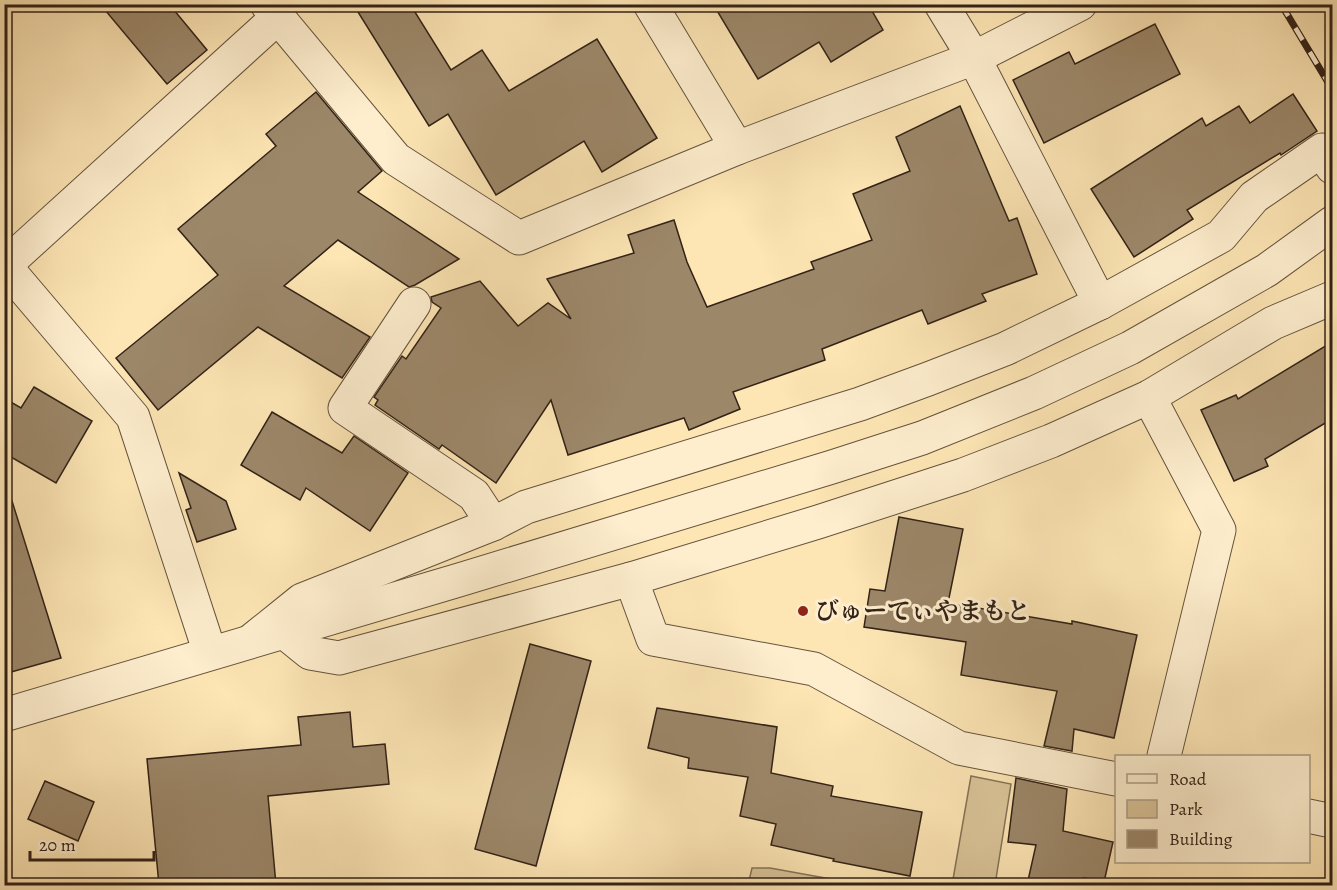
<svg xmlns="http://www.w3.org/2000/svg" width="1337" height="890" viewBox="0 0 1337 890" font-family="Alegreya,'Noto Serif JP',serif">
<rect width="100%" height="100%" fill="#fde5b4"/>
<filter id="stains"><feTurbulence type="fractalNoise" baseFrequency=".00333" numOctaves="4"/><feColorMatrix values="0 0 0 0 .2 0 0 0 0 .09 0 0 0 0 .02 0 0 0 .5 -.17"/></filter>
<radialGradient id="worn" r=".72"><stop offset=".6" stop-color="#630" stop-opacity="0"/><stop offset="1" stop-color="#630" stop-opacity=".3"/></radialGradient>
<!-- green -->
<g fill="#dac499" stroke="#867358" stroke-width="1.5">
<polygon points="971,776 1011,784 995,885 952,885"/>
<polygon points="752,868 770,868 864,885 748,885"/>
</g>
<!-- building -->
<g fill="#9c8769" stroke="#322217" stroke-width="1.5">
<polygon points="100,4 169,4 207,50 167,84"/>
<polygon points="353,4 410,4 451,70 482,50 509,91 597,39 657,138 602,172 584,141 496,195 448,114 429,126"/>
<polygon points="713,4 868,4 883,30 831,62 819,42 758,79"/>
<polygon points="1155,24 1180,74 1044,143 1013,80 1069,52 1075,64"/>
<polygon points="316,92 382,171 358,192 459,259 415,285 409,287 338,240 284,286 370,337 342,378 258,327 158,410 116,358 218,275 178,229 276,146 266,134"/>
<polygon points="1293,94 1317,131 1281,155 1280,153 1187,210 1193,219 1134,257 1091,189 1202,118 1206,126 1239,106 1250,123"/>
<polygon points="960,106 1009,221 1017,218 1037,274 982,294 986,301 928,324 922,310 822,349 825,360 733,392 740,409 689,430 684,418 568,455 551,400 496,483 442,445 439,449 375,405 378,400 374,397 402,356 406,359 441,308 432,302 431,297 480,281 518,326 548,303 571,319 547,279 634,253 628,235 674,220 687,262 707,307 814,269 811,262 872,240 853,194 910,171 896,137"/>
<polygon points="1332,342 1332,419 1265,459 1268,466 1234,481 1201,410 1236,395 1238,399"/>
<polygon points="34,387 92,421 56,483 4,453 4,398 21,408"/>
<polygon points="272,412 342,453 354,436 408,473 370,531 306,488 300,500 241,465"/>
<polygon points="179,473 226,501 236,529 197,542 186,510 191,508"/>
<polygon points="12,501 61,658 4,674 4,503"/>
<polygon points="899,517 963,529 948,603 1072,624 1072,621 1137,635 1114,738 1074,729 1072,751 1044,746 1057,691 961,675 966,642 864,627 870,589 885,591"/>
<polygon points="530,644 591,661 536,866 475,849"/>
<polygon points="657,708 777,727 771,773 833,786 831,796 922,812 910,876 833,861 834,859 771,845 776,824 740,816 748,777 688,768 689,758 648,748"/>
<polygon points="350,712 353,747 385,744 389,784 268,796 276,885 159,885 147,759 301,745 298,717"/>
<polygon points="1016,778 1067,789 1063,831 1113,842 1104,882 1084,878 1083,885 1027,885 1036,845 1008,842"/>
<polygon points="45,781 94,802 78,841 28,819"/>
</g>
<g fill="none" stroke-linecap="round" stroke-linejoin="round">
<!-- minor casing -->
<g stroke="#65533e" stroke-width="35">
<g id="minor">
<polyline points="267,4 396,159 519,238 737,148 974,58 1080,4"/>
<polyline points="650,4 737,148"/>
<polyline points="941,4 974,58 1100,303"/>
<polyline points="4,265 133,417 210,653"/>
<polyline points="4,266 278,17"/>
<polyline points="414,304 345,408 474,495 493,524"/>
<polyline points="1149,397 1219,530 1164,756"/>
<polyline points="631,579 653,639 814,669 959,748 1116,779"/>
<polyline points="284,632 310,653 339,658 631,579 818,522 963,475 1051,441 1149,397 1273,323 1332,298"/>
<polyline points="251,641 302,600 493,524 526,507 860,404 928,379 1005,349 1100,303 1221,236 1254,197 1322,150 1332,167"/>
<polyline points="1308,816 1332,821"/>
</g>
</g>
<!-- tertiary casing -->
<g stroke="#65533e" stroke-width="35">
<polyline id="tertiary" points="4,715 459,580 832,467 922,438 1034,393 1130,348 1267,270 1332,223"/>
</g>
<!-- minor -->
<use href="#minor" stroke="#feeece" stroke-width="33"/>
<!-- tertiary -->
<use href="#tertiary" stroke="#feeece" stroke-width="33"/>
<!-- rail casing -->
<g stroke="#322217" stroke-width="7">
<polyline id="rail" points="1281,4 1332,89"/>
</g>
<!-- rail -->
<use href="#rail" stroke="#feeece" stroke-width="4.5" stroke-dasharray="14" stroke-linecap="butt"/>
</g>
<!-- markers -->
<circle fill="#8f2418" stroke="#feeece" stroke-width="2" cx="803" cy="611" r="6"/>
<g text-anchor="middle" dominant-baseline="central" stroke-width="6" stroke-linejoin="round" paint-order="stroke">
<!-- poi labels -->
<g font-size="24" font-weight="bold" fill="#322217" stroke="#feeece" text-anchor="start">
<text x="815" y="611">びゅーてぃやまもと</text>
</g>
</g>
<!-- margin -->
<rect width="1337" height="890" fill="none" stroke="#fde5b4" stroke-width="24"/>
<rect x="6" y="6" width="1325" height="878" fill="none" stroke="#322217" stroke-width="3"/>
<rect x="12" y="12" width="1313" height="866" fill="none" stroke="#322217" stroke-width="1.5"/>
<!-- legend -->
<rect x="1115" y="755" width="195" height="108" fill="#feeece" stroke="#ac9c85" stroke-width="1.5"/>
<rect x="1127" y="774" width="30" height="9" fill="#feeece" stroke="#ac9c85" stroke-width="1.5"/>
<text x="1169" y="785" font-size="18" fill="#322217">Road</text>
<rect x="1127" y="800" width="30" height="18" fill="#dac499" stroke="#ac9c85" stroke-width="1.5"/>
<text x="1169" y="815" font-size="18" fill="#322217">Park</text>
<rect x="1127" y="830" width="30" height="18" fill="#9c8769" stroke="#ac9c85" stroke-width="1.5"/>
<text x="1169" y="845" font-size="18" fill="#322217">Building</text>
<!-- scale -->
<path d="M30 851v9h124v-9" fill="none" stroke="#322217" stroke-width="3"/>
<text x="39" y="851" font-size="18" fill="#322217" stroke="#feeece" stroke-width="4.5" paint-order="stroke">20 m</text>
<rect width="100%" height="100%" filter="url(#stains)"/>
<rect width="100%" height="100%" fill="url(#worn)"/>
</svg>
